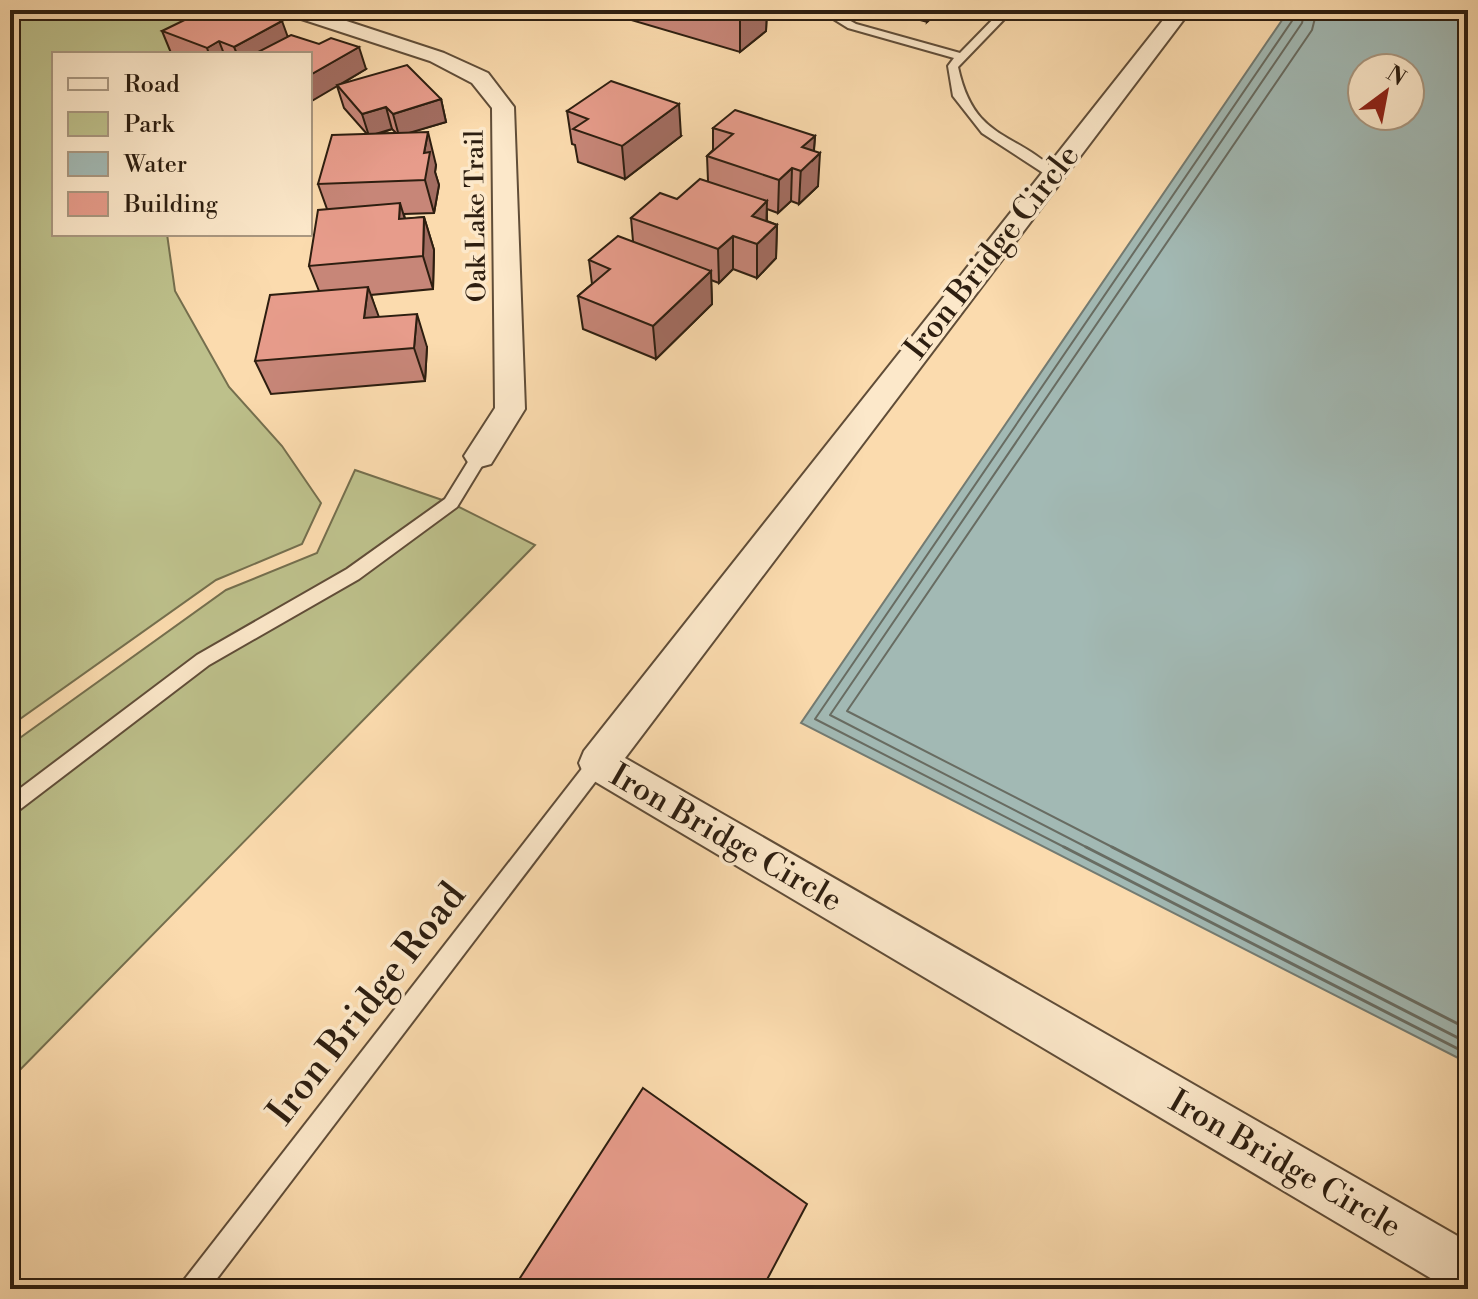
<svg xmlns="http://www.w3.org/2000/svg" width="1478" height="1299" viewBox="0 0 1478 1299" font-family="'Libre Bodoni',serif">
<rect width="100%" height="100%" fill="#fbdbae"/>
<filter id="stains"><feTurbulence type="fractalNoise" baseFrequency=".0025" numOctaves="4"/><feColorMatrix values="0 0 0 0 .2 0 0 0 0 .09 0 0 0 0 .02 0 0 0 .5 -.17"/></filter>
<radialGradient id="worn" r=".72"><stop offset=".6" stop-color="#630" stop-opacity="0"/><stop offset="1" stop-color="#630" stop-opacity=".3"/></radialGradient>
<!-- green -->
<g fill="#bdc08b" stroke="#756f4e" stroke-width="2">
<polygon points="10,10 253,10 260,14 177,54 54,54 54,234 167,234 175,291 229,387 282,446 321,503 302,544 216,580 10,726"/>
<polygon points="355,470 451,503 535,545 10,1080 10,745 226,590 317,553"/>
</g>
<!-- water -->
<path fill="#a2b9b4" stroke="#737b72" stroke-width="2" fill-rule="evenodd" d="M1289,10H1468V1063L801,723ZM1362,68H1410V116H1362Z"/>
<g fill="none" stroke-linecap="round" stroke-linejoin="round">
<!-- shore-far1 -->
<g stroke="#686c62" stroke-width="2">
<polyline points="1068,849 815,719 1294,18 1295,10"/>
<polyline points="1090,849 830,715 1302,23 1305,10"/>
<polyline points="1116,849 847,711 1312,30 1317,10"/>
</g>
<!-- shore -->
<g stroke="#686c62" stroke-width="3">
<polyline points="1064,847 1468,1054"/>
<polyline points="1086,847 1468,1043"/>
<polyline points="1112,847 1468,1029"/>
</g>
<!-- service casing -->
<g stroke="#604d38" stroke-width="4">
<g id="service">
<path d="M819,10H831L856,24L960,53L1002,10H1013L958,67C974,141 1013,130 1058,173L1048,176L982,133L953,96L948,66L954,58L848,28Z"/>
<polygon points="480,450 488,456 457,507 359,579 209,665 10,817 10,796 197,655 347,569 445,499 474,452"/>
<polygon points="598,754 605,757 608,763 605,769 209,1289 180,1289 184,1280 591,757"/>
</g>
</g>
<!-- minor casing -->
<g stroke="#604d38" stroke-width="4">
<g id="minor">
<polygon points="283,10 313,10 444,53 488,73 514,107 525,409 491,464 480,467 469,464 464,456 495,408 492,108 472,83 430,61 286,14"/>
<polygon points="1171,10 1191,10 625,758 1468,1242 1468,1289 1449,1289 584,775 579,763 584,751"/>
</g>
</g>
<!-- service -->
<use href="#service" fill="#fce8ca" fill-rule="evenodd"/>
<!-- minor -->
<use href="#minor" fill="#fce8ca" fill-rule="evenodd"/>
</g>
<!-- wall -->
<g fill="#c78678" stroke="#2d1e10" stroke-width="2" fill-rule="evenodd">
<polygon points="620,10 767,10 766,31 740,52 621,17"/>
<polygon points="884,10 940,10 927,22"/>
<path d="M162,31L287,36L366,69L340,85L441,99L446,122L411,132L436,165L435,172L439,185L434,213L404,214L405,219L424,217L434,250L433,289L371,295L378,317L427,347L425,381L271,394L255,361L319,291L309,266L327,209L318,184L367,134L344,108L337,86L310,54H174L171,53ZM392,129L396,133L378,134Z"/>
<polygon points="567,111 681,136 625,179 578,162 575,145 572,144"/>
<polygon points="713,128 815,136 814,151 818,186 799,204 791,201 778,213 767,209 767,221 777,225 776,258 757,278 733,269 719,283 711,280 712,304 656,359 583,329 578,296 592,284 589,260 633,241 631,218 677,199 708,181 707,156 713,150"/>
</g>
<!-- shaded-wall -->
<g fill="#a26d61" stroke="#2d1e10" stroke-width="2">
<polygon points="754,10 767,10 766,31 740,52 740,20"/>
<polygon points="929,10 940,10 927,22"/>
<polygon points="282,21 290,43 269,54 237,54 234,47"/>
<polygon points="219,41 224,54 209,54 207,48"/>
<polygon points="359,47 366,69 310,102 310,75"/>
<polygon points="441,99 446,122 399,136 393,114"/>
<polygon points="679,104 681,136 625,179 622,146"/>
<polygon points="386,107 392,129 369,136 362,114"/>
<polygon points="428,132 436,165 435,172 439,185 434,213 425,180 424,153"/>
<polygon points="815,136 813,160 820,153 818,186 799,204 802,147"/>
<polygon points="792,168 791,201 778,213 779,180"/>
<polygon points="767,201 766,235 752,216"/>
<polygon points="400,203 410,236 399,219"/>
<polygon points="424,217 434,250 433,289 423,256"/>
<polygon points="777,225 776,258 757,278 757,244"/>
<polygon points="733,236 733,269 719,283 718,249"/>
<polygon points="711,271 712,304 656,359 653,326"/>
<polygon points="368,287 380,320 364,318"/>
<polygon points="417,314 427,347 425,381 414,348"/>
</g>
<!-- building -->
<g fill="#e79c8b" stroke="#2d1e10" stroke-width="2">
<polygon points="205,10 249,10 282,21 234,47 219,41 207,48 162,31"/>
<polygon points="704,10 754,10 740,20"/>
<polygon points="291,35 319,44 331,38 359,47 310,75 310,54 254,54"/>
<polygon points="407,65 441,99 393,114 386,107 362,114 337,85"/>
<polygon points="611,81 679,104 622,146 573,129 588,119 567,111"/>
<polygon points="735,110 815,136 802,147 820,153 801,171 792,168 779,180 707,156 733,134 713,128"/>
<polygon points="428,132 424,153 430,152 425,180 318,184 332,135"/>
<polygon points="700,179 767,201 752,216 777,225 757,244 733,236 718,249 631,218 660,193 677,199"/>
<polygon points="400,203 399,219 424,217 423,256 309,266 318,210"/>
<polygon points="618,236 711,271 653,326 578,296 610,269 589,260"/>
<polygon points="368,287 364,318 417,314 414,348 255,361 270,295"/>
<polygon points="643,1088 807,1204 762,1289 534,1289 520,1278"/>
</g>
<g text-anchor="middle" dominant-baseline="central" stroke-width="7" stroke-linejoin="round" paint-order="stroke">
<!-- far-street labels -->
<g font-size="26" fill="#2d1e10" stroke="#fce8ca">
<text transform="translate(476 216) rotate(-91)">Oak Lake Trail</text>
</g>
<!-- street labels -->
<g font-size="32" fill="#2d1e10" stroke="#fce8ca">
<text transform="translate(992 252) rotate(-52)">Iron Bridge Circle</text>
<text transform="translate(726 838) rotate(30)">Iron Bridge Circle</text>
<text transform="translate(1285 1164) rotate(30)">Iron Bridge Circle</text>
</g>
<!-- near-street labels -->
<g font-size="38" fill="#2d1e10" stroke="#fce8ca">
<text transform="translate(367 1004) rotate(-52)">Iron Bridge Road</text>
</g>
</g>
<!-- margin -->
<rect width="1478" height="1299" fill="none" stroke="#fbdbae" stroke-width="40"/>
<rect x="12" y="12" width="1454" height="1275" fill="none" stroke="#2d1e10" stroke-width="4"/>
<rect x="20" y="20" width="1438" height="1259" fill="none" stroke="#2d1e10" stroke-width="2"/>
<!-- legend -->
<rect x="52" y="52" width="260" height="184" fill="#fce8ca" stroke="#a99780" stroke-width="2"/>
<rect x="68" y="78" width="40" height="12" fill="#fce8ca" stroke="#a99780" stroke-width="2"/>
<text x="124" y="92" font-size="24" fill="#2d1e10">Road</text>
<rect x="68" y="112" width="40" height="24" fill="#bdc08b" stroke="#a99780" stroke-width="2"/>
<text x="124" y="132" font-size="24" fill="#2d1e10">Park</text>
<rect x="68" y="152" width="40" height="24" fill="#a2b9b4" stroke="#a99780" stroke-width="2"/>
<text x="124" y="172" font-size="24" fill="#2d1e10">Water</text>
<rect x="68" y="192" width="40" height="24" fill="#e79c8b" stroke="#a99780" stroke-width="2"/>
<text x="124" y="212" font-size="24" fill="#2d1e10">Building</text>
<!-- north arrow -->
<g transform="translate(1386 92) rotate(32)"><circle r="38" fill="#fce8ca" stroke="#a99780" stroke-width="2"/>
<path d="M0-6L14 30L0 20L-14 30Z" fill="#8f2418"/>
<text y="-12" font-size="22" font-weight="bold" text-anchor="middle" fill="#2d1e10">N</text>
</g>
<rect width="100%" height="100%" filter="url(#stains)"/>
<rect width="100%" height="100%" fill="url(#worn)"/>
</svg>
